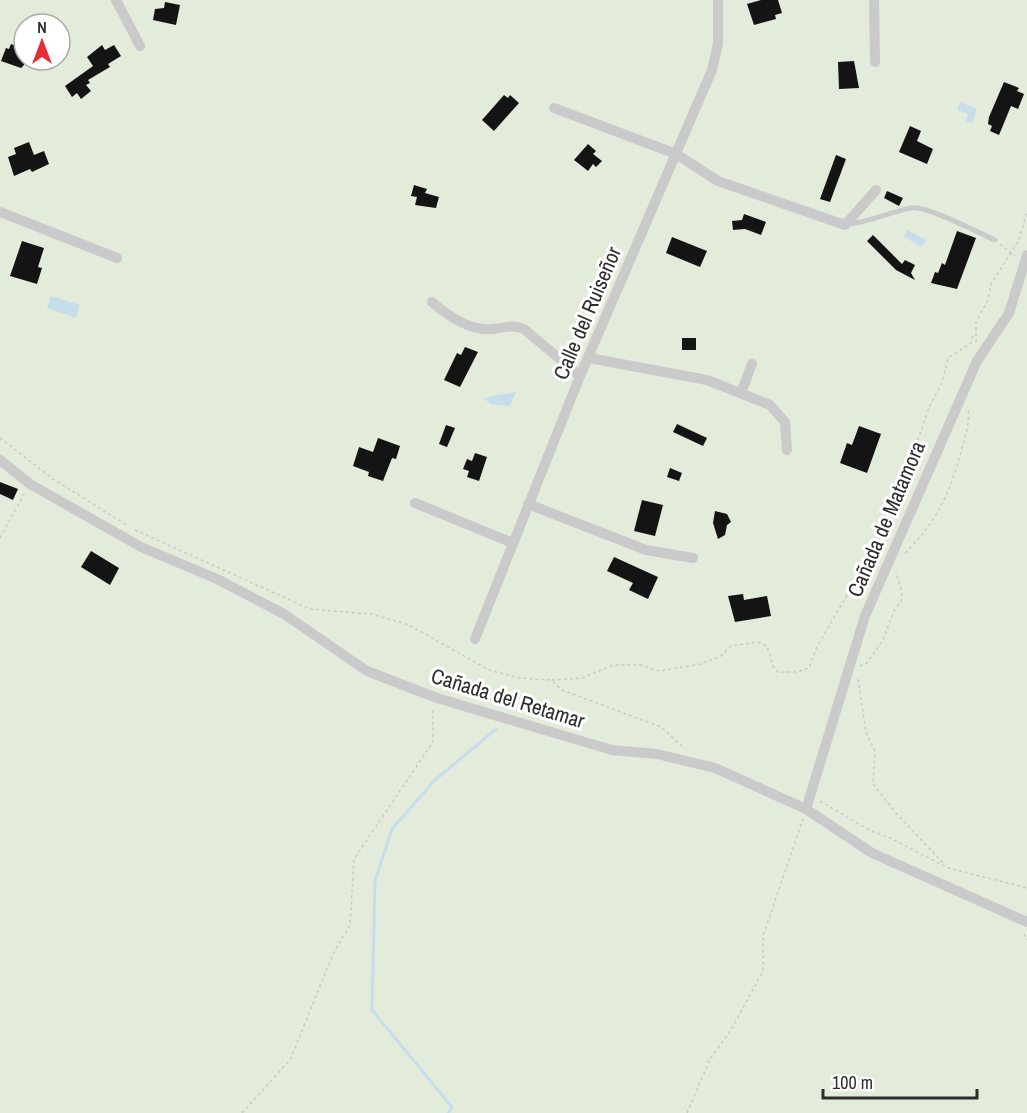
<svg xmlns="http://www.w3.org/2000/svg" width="1027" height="1113" viewBox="0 0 1027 1113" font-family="'Archivo Narrow',sans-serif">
<rect width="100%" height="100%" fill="#fff"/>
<!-- green -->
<path fill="#e3ebda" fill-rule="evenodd" d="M0,0H1027V1113H0ZM24,24H60V60H24Z"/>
<!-- water -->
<g fill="#c6ddec">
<polygon points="960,102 977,109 972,123 966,121 968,114 957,110"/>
<polygon points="907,230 926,240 922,247 904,237"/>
<polygon points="51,296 80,305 76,318 47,308"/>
<polygon points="516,392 510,406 491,404 483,398"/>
</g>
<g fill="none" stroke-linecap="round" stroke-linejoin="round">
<!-- stream -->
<polyline stroke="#c6ddec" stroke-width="3" points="448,1113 452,1107 372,1010 375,881 392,829 435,780 496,729"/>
</g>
<!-- building -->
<g fill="#141414">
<polygon points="778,0 782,13 775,15 776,19 754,25 747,4 761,0"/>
<polygon points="165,2 180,5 176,25 153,20 155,9 164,8"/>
<polygon points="11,44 24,49 24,65 21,68 1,61 6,48 9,49"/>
<polygon points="102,45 105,50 114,45 121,56 108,64 110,67 88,80 90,83 86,85 91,91 81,99 77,93 72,97 65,86 93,66 87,57"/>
<polygon points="854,61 859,88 839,89 838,62"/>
<polygon points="1004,82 1019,88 1017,91 1024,94 1018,109 1011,106 999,135 990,131 992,126 988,124 989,117"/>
<polygon points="504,95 508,98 510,95 519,103 494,131 482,120"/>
<polygon points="910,126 921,131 917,141 933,149 927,164 899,152"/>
<polygon points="29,142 34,155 44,151 49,164 32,172 30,169 14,176 8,157 16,154 14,148"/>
<polygon points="588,144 596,151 593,154 602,161 596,167 593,164 588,171 574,160"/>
<polygon points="836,155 846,159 830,202 820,199"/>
<polygon points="414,185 427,189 425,193 439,197 436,208 415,205 417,197 411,196"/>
<polygon points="887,191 903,198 899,206 884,198"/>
<polygon points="744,214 766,222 761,235 745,229 733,230 732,221 742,220"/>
<polygon points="957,231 976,238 957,289 931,283 935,272 938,273 942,263 945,265"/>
<polygon points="873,235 902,264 905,260 915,265 911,273 915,280 896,270 867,241"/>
<polygon points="672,237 707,251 700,267 666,253"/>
<polygon points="22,241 44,248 38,267 42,268 37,284 10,276"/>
<rect x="682" y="338" width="14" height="12"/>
<polygon points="465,347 478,352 460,387 444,380 457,353 461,355"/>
<polygon points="677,424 707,438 703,446 673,432"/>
<polygon points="446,425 455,428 447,447 439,444"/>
<polygon points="859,426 881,434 867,473 840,463 847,443 852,445"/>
<polygon points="378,438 400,446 396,459 392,458 383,481 368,476 369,472 353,466 359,447 373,452"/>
<polygon points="475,453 487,457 479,481 467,477 469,471 463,469 467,459 472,461"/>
<polygon points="670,468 682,473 679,481 667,477"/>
<polygon points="0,482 18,489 13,500 0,494"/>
<polygon points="642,500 663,505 655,536 634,531"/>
<polygon points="715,511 727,514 731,522 727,525 725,535 718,539 713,523"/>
<polygon points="91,551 119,568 110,585 81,567"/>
<polygon points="614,557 658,577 648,599 629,590 633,583 607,571"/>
<polygon points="743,594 744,600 767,596 771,616 735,622 728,596"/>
</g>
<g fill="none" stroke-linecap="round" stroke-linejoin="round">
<!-- path -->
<g stroke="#cacaca" stroke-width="1.5" stroke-dasharray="3 3" stroke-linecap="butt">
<polyline points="1000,244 1015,256"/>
<polyline points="976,342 976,322 988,300 991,284 1019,240 1027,211"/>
<polyline points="0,438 53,479 128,526"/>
<polyline points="907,462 919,464"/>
<polyline points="135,530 310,609 371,614 409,625 489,670 519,678 551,680 562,690 661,727 685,749"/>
<polyline points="0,538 24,494"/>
<path d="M905,553C937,522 951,491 962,448C966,435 970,422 968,407"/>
<polyline points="860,666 867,663 883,640 894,611 901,601 902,593 896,572"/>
<polyline points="858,679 866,732 875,751 873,784 895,812 945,865"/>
<polyline points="552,680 582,678 613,665 641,665 659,671 700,664 721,656 731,646 757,642 767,646 773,666 778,672 797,672 809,668 817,647 896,510 898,496 930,405 942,383 948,358 971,343 973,336"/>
<polyline points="820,801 869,830 892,839 948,868 1027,888"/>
<polyline points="1024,934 1027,940"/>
<polyline points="242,1113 290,1060 333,954 350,925 354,859 433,742 433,707"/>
<polyline points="687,1113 710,1059 731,1030 763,971 763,936 803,819"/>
</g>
<!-- service -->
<path stroke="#cacaca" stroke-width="5" d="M847,224C869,223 889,212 911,208C926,205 979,233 995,240"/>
<!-- minor -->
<g stroke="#cacaca" stroke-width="10">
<polyline points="116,0 140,46"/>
<polyline points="874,0 875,62"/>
<polyline points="554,108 676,154 718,181 845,225 876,190"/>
<polyline points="0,212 117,258"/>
<path d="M432,302C448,316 469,331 492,329C505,328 511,324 524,329L580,376"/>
<polyline points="589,358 707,380 770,405 785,422 787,450"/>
<polyline points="741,393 752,364"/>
<polyline points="0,460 30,484 141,547 217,579 284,614 367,671 437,698 612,750 657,754 715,768 806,809 872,853 1027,922"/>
<polyline points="415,503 513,543"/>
<polyline points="528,504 646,550 693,558"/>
<polyline points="475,639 580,376 712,70 718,44 718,0"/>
<polyline points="806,809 865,616 977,361 1009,313 1027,255"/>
</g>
</g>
<g text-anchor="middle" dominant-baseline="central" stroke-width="6" stroke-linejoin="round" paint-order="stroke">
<!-- street labels -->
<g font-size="21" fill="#2d2d2d" stroke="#fff">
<text transform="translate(587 313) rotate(-67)">Calle del Ruiseñor</text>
<text transform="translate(886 519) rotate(-67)">Cañada de Matamora</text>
<text transform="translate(508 698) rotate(17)">Cañada del Retamar</text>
</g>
</g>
<!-- north arrow -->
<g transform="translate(42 42)"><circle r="28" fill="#ffffff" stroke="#ababab" stroke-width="1.5"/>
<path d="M0-4.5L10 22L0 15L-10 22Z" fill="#e72c38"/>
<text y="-9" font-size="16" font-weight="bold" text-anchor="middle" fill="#2d2d2d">N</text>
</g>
<!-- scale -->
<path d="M823 1089v9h154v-9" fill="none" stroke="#2d2d2d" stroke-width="3"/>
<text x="832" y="1089" font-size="18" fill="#2d2d2d" stroke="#ffffff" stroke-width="4.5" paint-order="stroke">100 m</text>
</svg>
